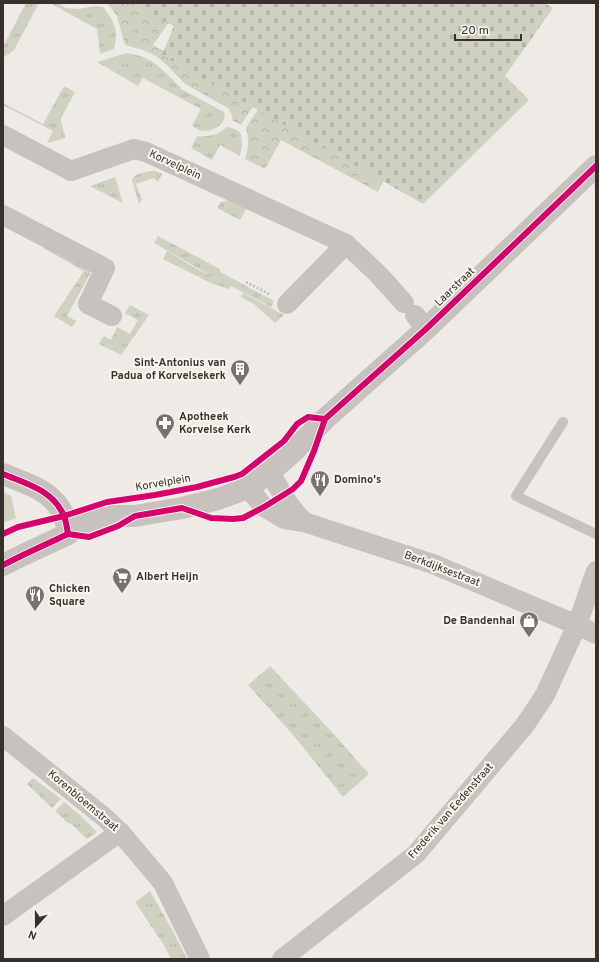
<svg xmlns="http://www.w3.org/2000/svg" width="599" height="962" viewBox="0 0 599 962" font-family="Overpass,sans-serif">
<defs>
<pattern id="grass-tufts" width="24" height="20" patternUnits="userSpaceOnUse"><rect width="24" height="20" fill="#cfd2c1"/><path d="M3 7l-1-3M5 7V3M7 7l1-3M15 17l-1-3M17 17v-4M19 17l1-3" fill="none" stroke="#b2b5a6"/></pattern>
<pattern id="forest-crowns" width="20" height="18" patternUnits="userSpaceOnUse"><rect width="20" height="18" fill="#cfd2c1"/><path d="M2 6a3 3 0 1 1 6 0M12 15a3 3 0 1 1 6 0" fill="none" stroke="#b2b5a6"/></pattern>
<pattern id="cemetery-stones" width="16" height="16" patternUnits="userSpaceOnUse"><rect width="16" height="16" fill="#cfd2c1"/><path d="M2 7V4a2 2 0 0 1 4 0v3zM10 15v-3a2 2 0 0 1 4 0v3z" fill="#b2b5a6"/></pattern>
</defs>
<rect width="100%" height="100%" fill="#eeeae6"/>
<!-- grass -->
<g fill="url(#grass-tufts)">
<polygon points="26,3 39,3 14,50 3,58 3,47"/>
<path d="M50,3H58L66,8L79,9L94,6L103,7C114,21 119,30 114,49L100,54L97,29Z"/>
<path d="M127,53L141,56L153,62L164,71L183,90L224,112C228,123 214,131 204,131C200,131 196,128 192,126L201,109L143,78L138,86L97,62Z"/>
<polygon points="64,86 75,92 61,118 61,122 65,136 65,138 63,139 47,143 53,131 3,105 3,103 43,124"/>
<path d="M227,127H230L240,132C243,141 242,147 240,156L220,145L212,160L191,148L197,136C209,137 218,135 227,127Z"/>
<path d="M150,171H156L162,174L158,182L153,178L136,184L142,200L139,204L132,180C134,173 144,173 150,171Z"/>
<polygon points="115,177 123,203 90,186"/>
<polygon points="235,199 249,204 240,220 217,208 221,202"/>
<polygon points="158,236 220,269 220,272 274,301 271,307 231,286 229,289 211,283 163,259 167,251 190,265 222,282 154,243"/>
<polygon points="49,244 91,272 67,316 76,321 72,327 54,316 84,271 43,248"/>
<polygon points="243,293 284,315 275,323 254,304 241,297"/>
<polygon points="130,305 149,315 121,355 99,344 104,336 111,340 117,327 130,334 138,320 125,313"/>
<polygon points="270,666 331,731 369,774 343,797 294,736 248,685"/>
<polygon points="33,778 61,799 52,808 27,784"/>
<polygon points="64,802 79,814 97,832 87,839 70,823 69,824 55,811"/>
<polygon points="150,891 174,933 187,959 171,959 164,945 135,902"/>
</g>
<!-- forest -->
<g fill="url(#forest-crowns)">
<polygon points="107,3 135,3 170,21 153,45 255,103 241,125 233,121 231,113 228,108 185,84 168,66 156,56 143,50 125,45 117,16"/>
<path d="M260,106L385,178L378,192L281,140L265,169L245,159C249,148 249,139 246,128Z"/>
</g>
<!-- cemetery -->
<polygon fill="url(#cemetery-stones)" points="129,3 544,3 553,8 505,76 529,100 423,204 162,55 174,26"/>
<!-- green -->
<polygon fill="#cfd2c1" points="3,492 11,496 16,518 3,523"/>
<g fill="none" stroke-linecap="round" stroke-linejoin="round">
<!-- path -->
<polyline stroke="#c0bab6" stroke-width="2.5" stroke-dasharray="2 2" stroke-linecap="butt" points="246,282 269,294"/>
<!-- service -->
<polyline stroke="#c7c2be" stroke-width="10" points="563,422 516,496 596,534"/>
<!-- minor -->
<g stroke="#c7c2be" stroke-width="20">
<polyline points="3,135 71,171 134,149 146,152 346,244 379,275 404,303"/>
<polyline points="3,215 105,268 88,304 112,316"/>
<polyline points="287,304 346,244"/>
<polyline points="415,315 426,329"/>
<path d="M270,472C280,491 289,507 304,522"/>
<polyline points="248,488 264,507 284,519 304,522 433,564 577,625 596,634"/>
<polyline points="3,736 104,817 120,832 163,883 200,959"/>
<polyline points="3,916 120,832"/>
<polyline points="282,959 416,854 525,725 545,695 577,625 596,571"/>
</g>
<!-- tertiary -->
<g stroke="#c7c2be" stroke-width="22">
<path d="M3,474C27,484 53,490 64,516C66,521 67,528 68,534"/>
<polyline points="3,565 23,555 68,534 80,525 112,516 135,516 182,508 218,499 248,488 270,472 293,452 325,419 426,329 596,166"/>
</g>
<!-- cycleway casing -->
<g stroke="#f9f4ee" stroke-width="8">
<g id="cycleway">
<path d="M3,474C27,484 53,490 64,516C66,521 67,528 68,534"/>
<polyline points="3,534 18,527 64,516 107,502 155,495 197,487 234,477 242,474 284,441 297,424 308,417 325,419"/>
<polyline points="3,565 23,555 68,534 89,537 118,526 135,516 182,508 211,518 233,519 243,518 264,507 293,489 301,481 314,451 325,419 426,329 596,166"/>
</g>
</g>
<!-- cycleway -->
<use href="#cycleway" stroke="#d6006c" stroke-width="6"/>
</g>
<!-- icons -->
<defs>
<g id="building-pin" transform="scale(1)"><path d="M0 17L-7.5 6A9.5 9.5 0 1 1 7.5 6Z" fill="#78716d" stroke="#f9f4ee"/><path d="M-4-6H4V6H1V3H-1V6H-4ZM-2.5-4.3h1.7v1.8h-1.7ZM.8-4.3h1.7v1.8H.8ZM-2.5-1h1.7V.8h-1.7ZM.8-1h1.7V.8H.8Z" fill="#fff"/></g>
<g id="pharmacy-pin" transform="scale(1)"><path d="M0 17L-7.5 6A9.5 9.5 0 1 1 7.5 6Z" fill="#78716d" stroke="#f9f4ee"/><path d="M-2-6h4v4h4v4h-4v4h-4v-4h-4v-4h4Z" fill="#fff"/></g>
<g id="restaurant-pin" transform="scale(1)"><path d="M0 17L-7.5 6A9.5 9.5 0 1 1 7.5 6Z" fill="#78716d" stroke="#f9f4ee"/><path d="M-5-6h1v4h1v-4h1v4h1v-4h1v5L-1.5 .5V6h-2V.5L-5-1ZM5-6V6H3V1.5H1.5Q1.5-4 5-6Z" fill="#fff"/></g>
<g id="supermarket-pin" transform="scale(1)"><path d="M0 17L-7.5 6A9.5 9.5 0 1 1 7.5 6Z" fill="#78716d" stroke="#f9f4ee"/><path d="M-6-5.5h2.5l.6 2H6L4.5 2H-2.5L-4.4-4H-6ZM-1.5 3.2a1.3 1.3 0 1 0 .1 0ZM3 3.2a1.3 1.3 0 1 0 .1 0Z" fill="#fff"/></g>
<g id="shop-pin" transform="scale(1)"><path d="M0 17L-7.5 6A9.5 9.5 0 1 1 7.5 6Z" fill="#78716d" stroke="#f9f4ee"/><path d="M-5-2.5h2.3a2.7 3.5 0 0 1 5.4 0H5L5.5 6h-11ZM-1.5-2.5h3a1.5 2.3 0 0 0-3 0Z" fill="#fff"/></g>
</defs>
<g fill-rule="evenodd">
<use href="#building-pin" x="240" y="369"/>
<use href="#pharmacy-pin" x="165" y="423"/>
<use href="#restaurant-pin" x="320" y="480"/>
<use href="#supermarket-pin" x="122" y="577"/>
<use href="#restaurant-pin" x="35" y="595"/>
<use href="#shop-pin" x="529" y="621"/>
</g>
<g text-anchor="middle" dominant-baseline="central" stroke-width="4" stroke-linejoin="round" paint-order="stroke">
<!-- street labels -->
<g font-size="11" fill="#38302c" stroke="#f9f4ee">
<text transform="translate(175 165) rotate(25)">Korvelplein</text>
<text transform="translate(455 287) rotate(-44)">Laarstraat</text>
<text transform="translate(163 483) rotate(-10)">Korvelplein</text>
<text transform="translate(442 569) rotate(21)">Berkdijksestraat</text>
<text transform="translate(83 801) rotate(40)">Korenbloemstraat</text>
<text transform="translate(451 811) rotate(-49)">Frederik van Eedenstraat</text>
</g>
<!-- poi labels -->
<g font-size="11" font-weight="bold" fill="#38302c" stroke="#f9f4ee" text-anchor="start">
<text x="226" y="363" text-anchor="end">Sint-Antonius van<tspan x="226" dy="13">Padua of Korvelsekerk</tspan></text>
<text x="179" y="417">Apotheek<tspan x="179" dy="13">Korvelse Kerk</tspan></text>
<text x="334" y="480">Domino's</text>
<text x="136" y="577">Albert Heijn</text>
<text x="49" y="589">Chicken<tspan x="49" dy="13">Square</tspan></text>
<text x="515" y="621" text-anchor="end">De Bandenhal</text>
</g>
</g>
<!-- border -->
<rect width="599" height="962" fill="none" stroke="#38302c" stroke-width="8"/>
<!-- north arrow -->
<g transform="translate(36 926) rotate(201)" stroke="#f9f4ee" stroke-width="3" paint-order="stroke">
<path d="M0-3L7 15L0 10L-7 15Z" fill="#38302c"/>
<text y="-6" font-size="11" font-weight="bold" text-anchor="middle" fill="#38302c">N</text>
</g>
<!-- scale -->
<path d="M455 34v6h66v-6" fill="none" stroke="#38302c" stroke-width="2"/>
<text x="461" y="34" font-size="12" fill="#38302c" stroke="#f9f4ee" stroke-width="3" paint-order="stroke">20 m</text>
</svg>
